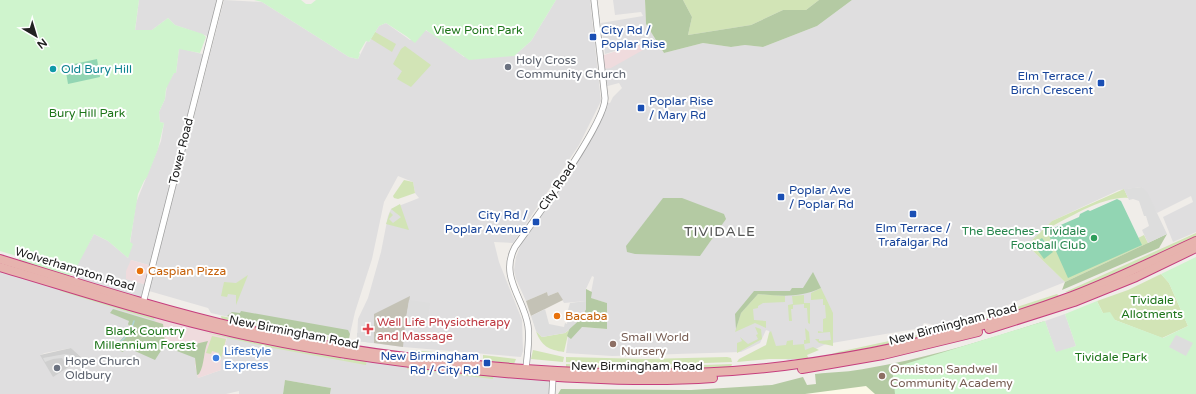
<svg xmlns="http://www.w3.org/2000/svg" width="1196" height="394" viewBox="0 0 1196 394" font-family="'Varela Round',sans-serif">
<rect width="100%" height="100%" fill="#f0ede9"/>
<!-- residential -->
<g fill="#dfdedf" fill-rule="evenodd">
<polygon points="139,0 220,0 210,37 175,25 168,18 152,30 135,31"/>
<polygon points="224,0 262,2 349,57 358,59 367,41 369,42 379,26 386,23 410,40 425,30 438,37 464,57 514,56 531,41 556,0 590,0 601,101 579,145 513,243 494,242 499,262 522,320 523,351 521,357 403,347 357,341 358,319 368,298 381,252 388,216 391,209 419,198 415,193 413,182 398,176 384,202 372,259 355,312 350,334 253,318 229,317 211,313 208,308 149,291"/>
<polygon points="613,0 645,0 646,24 664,53 703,43 731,47 745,45 763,47 817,26 852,0 1196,0 1196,232 1173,242 1163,217 1193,202 1191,196 1157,213 1142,187 1119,190 1052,221 1027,245 1065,282 1000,308 940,324 934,325 924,323 921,328 826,344 790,361 772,352 769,331 766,330 760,343 741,352 612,356 566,353 569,329 581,327 607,329 607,303 590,298 594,277 592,276 586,289 586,301 564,303 558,292 548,296 547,292 526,301 516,279 514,270 516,257 526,232 579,154 605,102 610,103 613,97 622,88 619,83 604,87 602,69 638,44 605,54 601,23 643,16 641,12 615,15"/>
<path d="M179,48L206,55L152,266L131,260L127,279L147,285L142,306L158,311L165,343L183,348L196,358L195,364L198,378L221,370V356L223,354L229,329L553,374L552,394H330L331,388L285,380L283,394H239V391L226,394H0V264L70,284L75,268L94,234L108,241L128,258L136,203L161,141L164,123L160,122L159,112L165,99L167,85L174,73H176ZM71,348L81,357L40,355L45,353Z"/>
<polygon points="1065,314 1076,346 1056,353 1045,321"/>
</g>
<!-- commercial -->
<g fill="#efdbdd">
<polygon points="638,44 643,50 611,68 602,69 601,56"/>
<polygon points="131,260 152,266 147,285 126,279 126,271"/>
<polygon points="158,311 229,329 223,354 221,356 221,370 198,378 195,363 196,358 184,348 165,343 155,322"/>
</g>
<!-- education -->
<polygon fill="#fcf9e7" points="892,368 895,394 775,394"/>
<!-- religious -->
<polygon fill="#cfcfcf" points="71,348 81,357 78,361 53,377 40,355"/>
<!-- construction -->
<g fill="#c4c2b6">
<polygon points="547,292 548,296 558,292 563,300 531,316 526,301"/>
<polygon points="410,296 405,325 403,347 374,343 374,314"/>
</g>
<!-- grass -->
<g fill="#d2e4b6">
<polygon points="683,0 819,0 806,10 783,10 751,25 688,35 692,17"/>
<polygon points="375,32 396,44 392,52 371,39"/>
<polygon points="405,46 431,65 411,87 397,79 402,71 393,64 401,49"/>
<polygon points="404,180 413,182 415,193 398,199 394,198 393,196"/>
<path d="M1124,189L1128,198C1103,196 1069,218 1047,229V231L1141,245L1138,238L1144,235L1148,243L1065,282L1027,245L1052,221Z"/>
<polygon points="400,204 409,230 386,224 390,212 393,215 389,219 393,223 401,217 391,209"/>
<path d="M1196,233V237C1177,246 1079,294 1065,292Z"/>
<polygon points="1161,274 1169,283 1188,326 1162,338 1115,320 1103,313 1097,301 1128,290"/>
<polygon points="248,275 236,305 236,295 228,294 227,297 221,296 224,282 236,283"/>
<polygon points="61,288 155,315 154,320 60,291"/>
<polygon points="821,288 833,313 833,346 819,343 815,339 819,339 819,341 831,340 830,332 818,333 818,331 823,332 823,319 826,318 825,305 823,305 823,299 811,300 811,293"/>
<polygon points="758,294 785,296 785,302 763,303 758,306 758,308 753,309 754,320 766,321 766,328 755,323 735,332 741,313"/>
<polygon points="1057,294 1060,297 972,326 971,322"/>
<polygon points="804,295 804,303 810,303 810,324 808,323 807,308 804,308 804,304 793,305 793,309 791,309 792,321 789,321 788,305 793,304 792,296"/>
<polygon points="221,316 335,338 334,343 222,320"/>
<polygon points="755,327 761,329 762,339 737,353 737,343 742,341 740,337 748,344 758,339 756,335 758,334"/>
<polygon points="805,328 809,332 810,343 804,344 805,350 813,347 819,350 807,355 809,359 769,359 737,362 739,359 766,345 769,333 771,331 776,346 786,345 787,341 793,340 793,345 804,344 804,340 806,340"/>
<path d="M569,330L564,352C549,350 541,346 536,331L542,337L565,333Z"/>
<polygon points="202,332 341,357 341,359 344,360 344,357 367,360 366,365 273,348"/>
<polygon points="917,335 918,338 823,357 838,352"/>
<polygon points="212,336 226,339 221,359 218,359 219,353 212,351 211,354 206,353"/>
<polygon points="411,350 477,356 476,360 411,354"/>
<polygon points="533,350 564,357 563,362 531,359"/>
<polygon points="483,355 516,359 514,364 483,360"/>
<polygon points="566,357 646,359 727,357 731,358 732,362 650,365 566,362"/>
<polygon points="566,364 645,367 732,364 731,367 729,367 675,371 566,368"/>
<polygon points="407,366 494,375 493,379 407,369"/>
</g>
<!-- forest -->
<g fill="#b4caa3">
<polygon points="645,0 683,0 692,17 688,35 751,25 783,10 806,10 819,0 852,0 817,26 763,47 745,45 731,47 703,43 664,53 646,24"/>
<polygon points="663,198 682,198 724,214 726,219 700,256 635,254 627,252 626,246"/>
<polygon points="1167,234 1159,248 1062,290 1065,282"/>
<path d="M813,272L821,288C800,298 780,296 758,294L741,313L736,329L735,314L754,291H790L792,288H803Z"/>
<polygon points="586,289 592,292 591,298 607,303 607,329 582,327 571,339 567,336 570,327 586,309"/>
<path d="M113,309L163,324L164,331L160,332L161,335H164L165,343L194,350L195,344L208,341C203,352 205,364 199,374L197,375L195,358L164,346L155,360L126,347L123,352L108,346L119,342L131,329L128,324L129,321L110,313Z"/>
<polygon points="241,311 348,330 350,334 349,339 227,316 232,312 240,313"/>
<path d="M1045,321L897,394H875L866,386L805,394H558L561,389L691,390L772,385L803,377L807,385L816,384L815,374C833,372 851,372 869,368C929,358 988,339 1045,321Z"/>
<polygon points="285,380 331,388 330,394 283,394"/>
</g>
<!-- park -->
<g fill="#cff4cd">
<polygon points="0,0 139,0 135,30 152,30 168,18 175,25 203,34 206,37 200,53 179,49 176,73 174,73 166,89 165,99 159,112 160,122 164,123 158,149 147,177 144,181 138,194 130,242 133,244 128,258 108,241 94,234 73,274 66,276 18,262 20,257 0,251"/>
<polygon points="254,0 301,0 306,4 311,4 316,0 556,0 531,41 514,56 469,60 426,30 415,43 406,36 386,23 379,26 369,42 366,41 359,53 360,54 358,59 349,57 262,2"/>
<polygon points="1196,257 1196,394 895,394 892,368 1045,321 1056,352 1076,346 1065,314 1097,301 1103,313 1110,312 1115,320 1163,338 1188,326 1169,283 1161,274"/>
</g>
<!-- pitch -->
<g fill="#92d5b3">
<polygon points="97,59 100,77 68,84 65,66"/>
<polygon points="1117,199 1121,201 1142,245 1068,278 1047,231 1079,217 1080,214 1088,210 1090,211"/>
<polygon points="1042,238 1053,252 1044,259 1033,244"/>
</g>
<!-- parking -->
<g fill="#ddd">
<polygon points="1142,187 1147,192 1167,234 1148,243 1142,230 1149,226 1146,216 1144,216 1139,201 1133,199 1129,200 1124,189"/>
<polygon points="409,300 430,303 428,320 406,318"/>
<polygon points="586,301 586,309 583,317 565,333 542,337 536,331 531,316 545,309 549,324 564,327 565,323 567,324 568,317 566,317 570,303"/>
<polygon points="357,333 374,333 374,343 357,341"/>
<polygon points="1176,335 1193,343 1186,356 1169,347"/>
<polygon points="65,354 71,355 77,361 67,367 62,358 53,359 45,362 43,358"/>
</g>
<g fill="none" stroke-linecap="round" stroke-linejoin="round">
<!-- stream -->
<path stroke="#afd4d8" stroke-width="1.5" d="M109,349C121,342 130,336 134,321"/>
<!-- tertiary casing -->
<g stroke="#9e9e9e" stroke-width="7">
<g id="tertiary">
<polyline points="143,303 220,0"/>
<path d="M526,369C527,355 530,340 528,326C524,298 499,277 515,247C533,222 606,123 605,98L594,0"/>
<polyline points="552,394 553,377"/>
</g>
</g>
<!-- trunk casing -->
<g stroke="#c63e7e" stroke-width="10">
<g id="trunk">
<path d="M0,259C81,284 161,310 244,329C336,350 431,362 525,369C611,375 698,377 784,366C882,354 980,330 1072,296C1114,280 1155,260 1196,241"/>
<path d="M0,267C78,290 156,316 235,333C324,353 414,365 505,373C574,379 644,383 713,378"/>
<polyline points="989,329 1074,302 1136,277 1196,248"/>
<polyline points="802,369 883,355 978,332"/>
</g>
</g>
<!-- tertiary -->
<use href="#tertiary" stroke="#fff" stroke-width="5.5"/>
<!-- trunk -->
<use href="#trunk" stroke="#e7b3ae" stroke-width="8"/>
</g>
<!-- markers -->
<g fill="#1a4fb4" stroke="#fff" stroke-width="1.5">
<rect x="589" y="33" width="8" height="8" rx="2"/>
<rect x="1097" y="79" width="8" height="8" rx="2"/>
<rect x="637" y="104" width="8" height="8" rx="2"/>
<rect x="777" y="193" width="8" height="8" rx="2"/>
<rect x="909" y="210" width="8" height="8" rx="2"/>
<rect x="532" y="218" width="8" height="8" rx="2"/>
<rect x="483" y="359" width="8" height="8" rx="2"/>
</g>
<g fill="#6b7280" stroke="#fff" stroke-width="1.5">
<circle cx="508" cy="67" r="4"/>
<circle cx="57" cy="368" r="4"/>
</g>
<circle fill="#0f9aa8" stroke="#fff" stroke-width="1.5" cx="53" cy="69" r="4"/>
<circle fill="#2e9e5b" stroke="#fff" stroke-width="1.5" cx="1094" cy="238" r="4"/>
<g fill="#e8710a" stroke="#fff" stroke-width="1.5">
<circle cx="140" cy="271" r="4"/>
<circle cx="557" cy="316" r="4"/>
</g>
<path fill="#e0444e" stroke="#fff" stroke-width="1.5" d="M366 323h4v4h4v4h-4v4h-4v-4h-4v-4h4z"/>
<g fill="#8d6e63" stroke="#fff" stroke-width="1.5">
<circle cx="613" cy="344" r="4"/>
<circle cx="882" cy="376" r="4"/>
</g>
<circle fill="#3f7fe0" stroke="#fff" stroke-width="1.5" cx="216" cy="358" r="4"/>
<g text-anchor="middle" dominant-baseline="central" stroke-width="4" stroke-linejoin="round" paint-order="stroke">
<!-- park labels -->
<g font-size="12" fill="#1e751a" stroke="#fff">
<text x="478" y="30">View Point Park</text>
<text x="87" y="113">Bury Hill Park</text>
<text x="1152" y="300">Tividale<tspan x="1152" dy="14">Allotments</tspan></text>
<text x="145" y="331">Black Country<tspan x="145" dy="14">Millennium Forest</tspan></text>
<text x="1111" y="357">Tividale Park</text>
</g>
<!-- transit labels -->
<g font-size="12" fill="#164399" stroke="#fff" text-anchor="start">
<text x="601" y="30">City Rd /<tspan x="601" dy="14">Poplar Rise</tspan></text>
<text x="1093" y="76" text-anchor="end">Elm Terrace /<tspan x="1093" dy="14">Birch Crescent</tspan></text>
<text x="649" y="101">Poplar Rise<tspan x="649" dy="14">/ Mary Rd</tspan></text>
<text x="789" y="190">Poplar Ave<tspan x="789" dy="14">/ Poplar Rd</tspan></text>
<text x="528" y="215" text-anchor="end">City Rd /<tspan x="528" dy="14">Poplar Avenue</tspan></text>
<text x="913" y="228" text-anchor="middle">Elm Terrace /<tspan x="913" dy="14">Trafalgar Rd</tspan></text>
<text x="479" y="356" text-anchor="end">New Birmingham<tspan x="479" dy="14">Rd / City Rd</tspan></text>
</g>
<!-- worship labels -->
<g font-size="12" fill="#5b616d" stroke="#fff" text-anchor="start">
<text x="516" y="60">Holy Cross<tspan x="516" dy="14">Community Church</tspan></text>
<text x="65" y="361">Hope Church<tspan x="65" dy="14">Oldbury</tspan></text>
</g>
<!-- culture labels -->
<g font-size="12" fill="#0d838f" stroke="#fff" text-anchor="start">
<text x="61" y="69">Old Bury Hill</text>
</g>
<!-- street labels -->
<g font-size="12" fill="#212121" stroke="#fff">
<text transform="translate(181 151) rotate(-76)">Tower Road</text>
<text transform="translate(557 186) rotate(-56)">City Road</text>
<text transform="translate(75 269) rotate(17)">Wolverhampton Road</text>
<text transform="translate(953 324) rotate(-15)">New Birmingham Road</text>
<text transform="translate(294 332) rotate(11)">New Birmingham Road</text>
<text x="637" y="366">New Birmingham Road</text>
</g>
<!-- leisure labels -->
<g font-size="12" fill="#27864d" stroke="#fff" text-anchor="end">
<text x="1086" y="231">The Beeches- Tividale<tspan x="1086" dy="14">Football Club</tspan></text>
</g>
<!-- food labels -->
<g font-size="12" fill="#c56008" stroke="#fff" text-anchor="start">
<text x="148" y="271">Caspian Pizza</text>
<text x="565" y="316">Bacaba</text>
</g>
<!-- health labels -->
<g font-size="12" fill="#be3a42" stroke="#fff" text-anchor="start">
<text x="377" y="322">Well Life Physiotherapy<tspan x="377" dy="14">and Massage</tspan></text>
</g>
<!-- education labels -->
<g font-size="12" fill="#785e54" stroke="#fff" text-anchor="start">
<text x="621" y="337">Small World<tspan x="621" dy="14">Nursery</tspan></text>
<text x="890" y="369">Ormiston Sandwell<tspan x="890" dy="14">Community Academy</tspan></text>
</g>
<!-- shop labels -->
<g font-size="12" fill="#366cbe" stroke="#fff" text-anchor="start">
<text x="224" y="351">Lifestyle<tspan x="224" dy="14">Express</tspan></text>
</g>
<!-- quarter labels -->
<g font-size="14" letter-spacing="1" fill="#545454" stroke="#fff">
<text x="720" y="231">TIVIDALE</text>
</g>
</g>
<!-- north arrow -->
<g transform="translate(36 36) rotate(142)" stroke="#ffffff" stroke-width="3" paint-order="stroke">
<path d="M0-3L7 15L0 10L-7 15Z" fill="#212121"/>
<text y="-6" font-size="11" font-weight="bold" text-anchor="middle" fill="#212121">N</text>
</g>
</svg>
